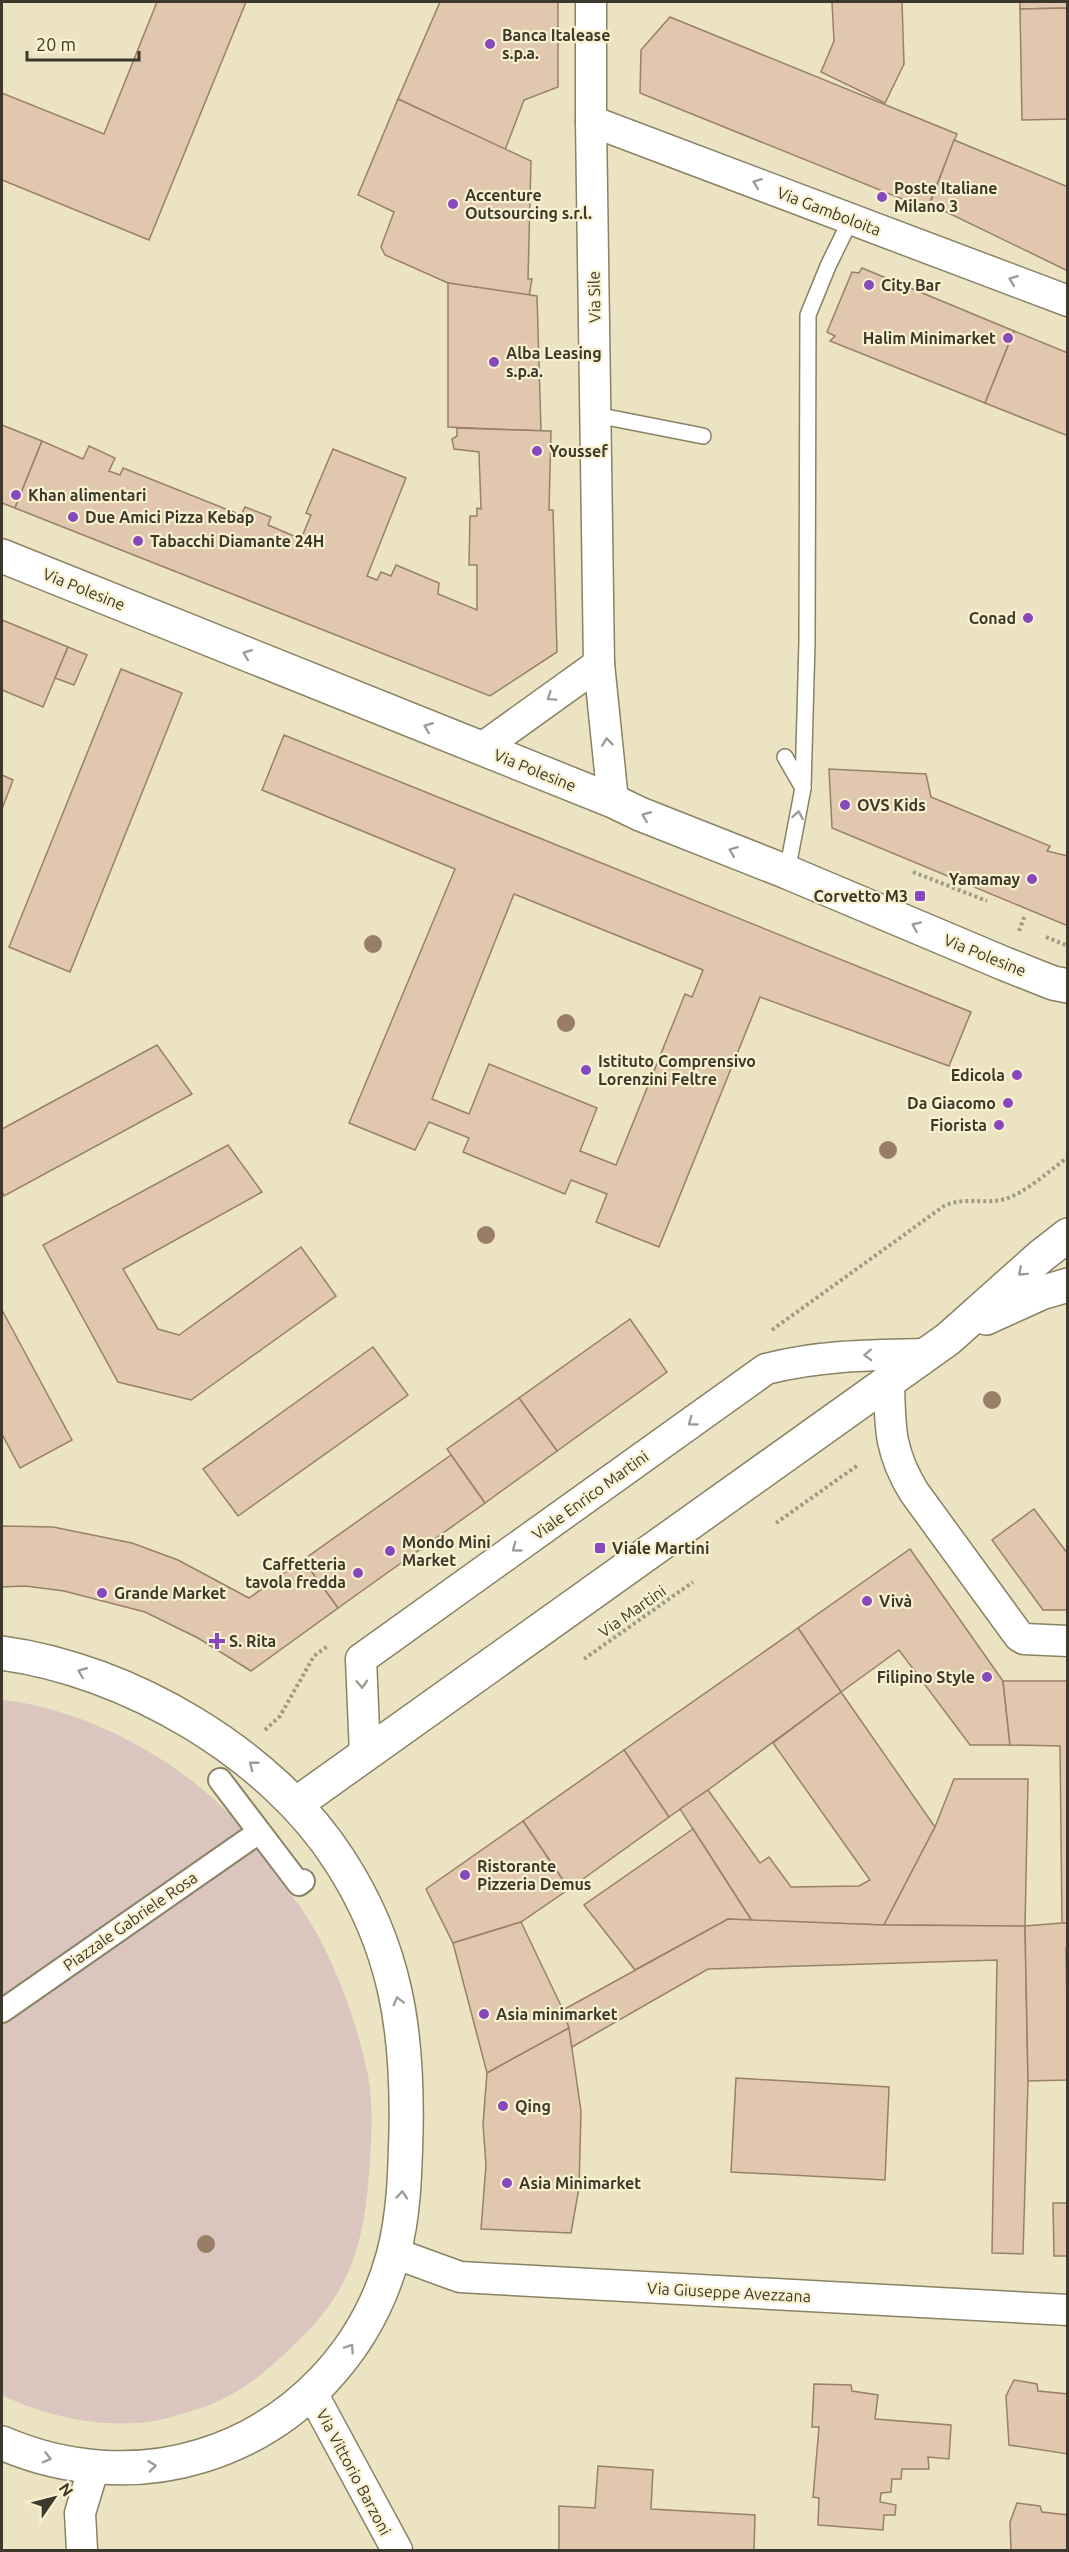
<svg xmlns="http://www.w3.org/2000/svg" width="1069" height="2552" viewBox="0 0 1069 2552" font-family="Ubuntu,sans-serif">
<rect width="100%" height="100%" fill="#ebe3c2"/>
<!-- green -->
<path fill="#dac5bf" d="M2,1700C87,1709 184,1761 241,1827C253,1841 264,1858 275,1874C287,1890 300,1905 310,1922C336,1964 358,2026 368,2075C374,2107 371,2143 369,2175C363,2247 350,2291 297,2342C268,2370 240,2395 201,2408C181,2414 159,2422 138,2423C93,2426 42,2415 2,2395Z"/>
<!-- building -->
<g fill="#e0c7ae" stroke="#988069" stroke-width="1.5" fill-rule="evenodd">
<polygon points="157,2 246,2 149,240 2,180 2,93 104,134"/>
<polygon points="440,2 558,2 558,87 524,100 505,150 398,99"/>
<polygon points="832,2 902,2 904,64 885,103 821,72 834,41"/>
<polygon points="1020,2 1068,2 1068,8 1020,9"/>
<polygon points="1068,8 1068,119 1022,120 1020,9"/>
<polygon points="670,17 957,134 927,209 640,93 641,50"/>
<polygon points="398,99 531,161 528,279 532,279 529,296 448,283 385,255 381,247 394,212 358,195"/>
<polygon points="954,140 1068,187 1068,271 930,204"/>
<polygon points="862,268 1014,331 985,403 830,341 835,336 827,332 852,272 859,273"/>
<polygon points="448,283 537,296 541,431 448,427"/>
<polygon points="1014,331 1068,353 1068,436 985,403"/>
<polygon points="2,425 42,441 15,508 2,503"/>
<polygon points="457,428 551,431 549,510 553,510 557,652 490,696 15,508 42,441 83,459 89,446 115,458 109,471 120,475 123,468 241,515 245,507 271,517 268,525 301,539 311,515 306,513 333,449 406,478 367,576 377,580 381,572 391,576 396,565 439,583 438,594 477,610 477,565 469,565 470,516 477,516 477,508 481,509 479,452 454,449 452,439 457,436"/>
<polygon points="2,620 68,647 43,707 2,690"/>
<polygon points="68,647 87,655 74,685 55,678"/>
<polygon points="121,669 182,693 70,972 9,947"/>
<path d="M284,735L971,1012L949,1066L760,997L659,1247L596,1222L607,1194L571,1180L565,1194L463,1152L469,1138L429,1122L415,1150L349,1123L455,869L262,790ZM514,894L703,970L692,997L685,994L616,1165L580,1151L597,1108L489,1064L469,1114L432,1099Z"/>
<polygon points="829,769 926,774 931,797 1050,846 1047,851 1068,856 1068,926 832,828"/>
<polygon points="2,775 13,780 2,809"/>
<polygon points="157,1045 192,1094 4,1196 2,1191 2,1129"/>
<polygon points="228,1145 262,1192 123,1269 158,1329 179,1335 301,1247 336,1296 191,1400 118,1382 43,1245"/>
<polygon points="2,1310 72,1440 20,1468 2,1434"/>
<polygon points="630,1319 667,1372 557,1451 519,1398"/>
<polygon points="373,1347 408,1395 238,1516 203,1469"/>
<polygon points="519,1398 557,1451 485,1503 447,1449"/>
<polygon points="451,1455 485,1503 338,1608 303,1560"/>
<polygon points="1034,1509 1068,1554 1068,1610 1043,1610 992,1540"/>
<polygon points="2,1526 53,1527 132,1543 178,1560 249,1598 303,1560 338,1608 251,1671 198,1638 145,1612 64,1591 25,1586 2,1587"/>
<polygon points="910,1549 1003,1681 1010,1745 970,1745 899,1650 841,1692 798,1628"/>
<polygon points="798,1628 841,1692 708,1790 669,1817 624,1750"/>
<polygon points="1003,1681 1068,1681 1068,1923 1062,1923 1060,1746 1010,1745"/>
<polygon points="841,1692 935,1827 884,1925 752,1921 680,1809 708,1790 760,1863 769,1857 791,1887 859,1886 870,1880 773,1743"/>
<polygon points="624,1750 669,1817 569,1889 523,1821"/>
<polygon points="954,1779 1028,1779 1025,1926 884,1925 935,1827"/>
<polygon points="523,1821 569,1889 521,1922 453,1943 426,1889"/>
<polygon points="693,1829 752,1921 728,1919 635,1970 584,1905"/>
<polygon points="728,1919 884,1925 1025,1926 1028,2081 1023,2254 992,2253 997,1960 708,1969 572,2047 563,2010"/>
<polygon points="521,1922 563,2010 569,2028 487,2073 453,1943"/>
<polygon points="1062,1923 1068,1923 1068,1948 1066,1948 1068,2080 1028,2081 1025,1926"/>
<polygon points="569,2028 581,2111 579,2188 571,2233 481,2229 486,2165 483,2124 487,2073"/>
<polygon points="736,2078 889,2087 885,2180 731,2172"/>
<polygon points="1067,2153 1068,2256 1054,2256 1053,2203 1067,2203"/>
<polygon points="1014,2380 1037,2384 1038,2391 1068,2394 1068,2454 1009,2445 1006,2396"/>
<polygon points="814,2384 851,2385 852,2391 878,2395 875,2419 951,2425 949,2459 928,2457 929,2469 902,2469 901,2479 892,2479 891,2492 881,2493 880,2502 896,2505 895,2515 884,2515 883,2530 818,2525 819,2498 813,2497 819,2427 812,2427"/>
<polygon points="598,2466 653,2470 651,2509 755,2515 754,2550 559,2550 559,2506 595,2508"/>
<polygon points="1017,2503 1040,2506 1042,2512 1068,2515 1068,2550 1011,2550 1010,2522"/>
</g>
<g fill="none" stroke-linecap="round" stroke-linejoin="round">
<!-- service casing -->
<g stroke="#898264" stroke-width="18">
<g id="service">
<polyline points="596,415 703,436"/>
<polyline points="785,757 803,788 787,872"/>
<polyline points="803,788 807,642 808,315 828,266 851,219"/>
</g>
</g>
<!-- pedestrian casing -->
<g stroke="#898264" stroke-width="26">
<g id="pedestrian">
<polyline points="220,1780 299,1884 303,1881"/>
<polyline points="2,2011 259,1832"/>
</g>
</g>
<!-- minor casing -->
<g stroke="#898264" stroke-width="33">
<g id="minor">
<polyline points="591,2 591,121 599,664 613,801"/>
<polyline points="591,121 1068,301"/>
<polyline points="482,748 599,664"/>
<path d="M889,1381C890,1427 889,1451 914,1492L1019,1636L1024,1639L1068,1641"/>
<path d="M365,1754L361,1659L766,1369C821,1355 871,1355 927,1354"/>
<polyline points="394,2253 460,2277 1068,2310"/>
<polyline points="312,2393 397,2550"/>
<polyline points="82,2550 80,2513 94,2467"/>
</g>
</g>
<!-- tertiary casing -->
<g stroke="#898264" stroke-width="36">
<g id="tertiary">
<polyline points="986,1318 1041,1293 1068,1285"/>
<path d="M2,1653C128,1670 271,1753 340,1861C396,1948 408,2030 406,2131C405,2172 404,2216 393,2256C367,2351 296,2427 201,2456C136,2476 64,2470 2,2443"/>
<polyline points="296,1804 948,1339 1041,1256 1068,1235"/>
</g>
</g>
<!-- secondary casing -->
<g stroke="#898264" stroke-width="36">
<polyline id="secondary" points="2,556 613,801 640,814 787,872 1005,964 1053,983 1068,986"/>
</g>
<!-- path -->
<g stroke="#a29b83" stroke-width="4" stroke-dasharray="3 3" stroke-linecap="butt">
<polyline points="913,872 987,901"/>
<polyline points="1019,931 1025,915"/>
<polyline points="1046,937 1068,946"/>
<path d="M772,1330L944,1206C965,1196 984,1205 1005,1199C1027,1192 1049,1171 1068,1157"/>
<polyline points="776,1523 858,1465"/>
<polyline points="584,1659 693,1582"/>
<polyline points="265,1730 280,1716 314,1656 328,1646"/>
</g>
<!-- service -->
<use href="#service" stroke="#fff" stroke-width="15"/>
<!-- pedestrian -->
<use href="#pedestrian" stroke="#fff" stroke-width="22"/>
<!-- minor -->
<use href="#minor" stroke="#fff" stroke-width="30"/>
<!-- tertiary -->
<use href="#tertiary" stroke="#fff" stroke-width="33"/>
<!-- secondary -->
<use href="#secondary" stroke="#fff" stroke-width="33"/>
</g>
<!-- trees -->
<g fill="#997d67">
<circle cx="373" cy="944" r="9"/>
<circle cx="566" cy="1023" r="9"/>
<circle cx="888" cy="1150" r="9"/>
<circle cx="486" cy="1235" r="9"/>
<circle cx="992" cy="1400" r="9"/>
<circle cx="206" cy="2244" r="9"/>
</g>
<!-- one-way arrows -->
<defs><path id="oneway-chevron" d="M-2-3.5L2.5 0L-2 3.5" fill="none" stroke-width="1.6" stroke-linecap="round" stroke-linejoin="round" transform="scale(1.5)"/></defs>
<g stroke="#9e9c95">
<use href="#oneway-chevron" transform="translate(757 183) rotate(-159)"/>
<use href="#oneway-chevron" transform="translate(1013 280) rotate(-159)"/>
<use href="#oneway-chevron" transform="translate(247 654) rotate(-158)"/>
<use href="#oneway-chevron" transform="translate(551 697) rotate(145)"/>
<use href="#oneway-chevron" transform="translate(428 727) rotate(-158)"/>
<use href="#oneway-chevron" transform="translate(607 742) rotate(-96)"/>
<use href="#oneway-chevron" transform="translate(798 815) rotate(-80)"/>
<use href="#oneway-chevron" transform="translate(646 816) rotate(-158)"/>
<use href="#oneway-chevron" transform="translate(733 851) rotate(-159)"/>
<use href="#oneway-chevron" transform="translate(916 926) rotate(-157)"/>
<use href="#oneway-chevron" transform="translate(1022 1272) rotate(138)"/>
<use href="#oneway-chevron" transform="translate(868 1355) rotate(178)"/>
<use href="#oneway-chevron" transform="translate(692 1422) rotate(144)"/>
<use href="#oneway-chevron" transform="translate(516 1548) rotate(144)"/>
<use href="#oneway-chevron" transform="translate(82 1672) rotate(-158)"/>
<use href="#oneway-chevron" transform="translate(362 1684) rotate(87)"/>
<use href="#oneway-chevron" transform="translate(253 1765) rotate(-142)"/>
<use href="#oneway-chevron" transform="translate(398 2001) rotate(-104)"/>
<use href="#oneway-chevron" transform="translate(402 2195) rotate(-85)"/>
<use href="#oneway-chevron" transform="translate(350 2348) rotate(-56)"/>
<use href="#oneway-chevron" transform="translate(47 2458) rotate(14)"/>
<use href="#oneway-chevron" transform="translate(152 2466) rotate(-7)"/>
</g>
<!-- markers -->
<g fill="#8748be" stroke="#f8f0cf" stroke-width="2">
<circle cx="490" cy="44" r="6"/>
<circle cx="882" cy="197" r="6"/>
<circle cx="453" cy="204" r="6"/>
<circle cx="869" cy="285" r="6"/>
<circle cx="1008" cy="338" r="6"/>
<circle cx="494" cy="362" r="6"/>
<circle cx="537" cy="451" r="6"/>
<circle cx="16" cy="495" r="6"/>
<circle cx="73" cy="517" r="6"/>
<circle cx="138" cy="541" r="6"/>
<circle cx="1028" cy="618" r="6"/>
<circle cx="845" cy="805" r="6"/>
<circle cx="1032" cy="879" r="6"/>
<rect x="914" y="890" width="12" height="12" rx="3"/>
<circle cx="586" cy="1070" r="6"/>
<circle cx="1017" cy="1075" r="6"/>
<circle cx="1008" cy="1103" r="6"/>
<circle cx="999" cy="1125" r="6"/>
<rect x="594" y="1542" width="12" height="12" rx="3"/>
<circle cx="390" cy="1551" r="6"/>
<circle cx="358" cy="1573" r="6"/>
<circle cx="102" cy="1593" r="6"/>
<circle cx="867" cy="1601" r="6"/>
<path d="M214 1632h6v6h6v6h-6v6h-6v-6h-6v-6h6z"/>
<circle cx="987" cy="1677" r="6"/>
<circle cx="465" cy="1875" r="6"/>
<circle cx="484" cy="2014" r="6"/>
<circle cx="503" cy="2106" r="6"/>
<circle cx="507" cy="2183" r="6"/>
</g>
<g text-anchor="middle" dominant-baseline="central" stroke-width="4.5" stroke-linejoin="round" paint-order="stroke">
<!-- poi labels -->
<g font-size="16" font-weight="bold" fill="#3c382b" stroke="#f8f0cf" text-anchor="start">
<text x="502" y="35">Banca Italease<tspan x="502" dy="18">s.p.a.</tspan></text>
<text x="894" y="188">Poste Italiane<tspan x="894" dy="18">Milano 3</tspan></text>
<text x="465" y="195">Accenture<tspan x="465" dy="18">Outsourcing s.r.l.</tspan></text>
<text x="881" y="285">City Bar</text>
<text x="996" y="338" text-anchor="end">Halim Minimarket</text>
<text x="506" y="353">Alba Leasing<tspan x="506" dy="18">s.p.a.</tspan></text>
<text x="549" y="451">Youssef</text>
<text x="28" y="495">Khan alimentari</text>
<text x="85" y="517">Due Amici Pizza Kebap</text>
<text x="150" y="541">Tabacchi Diamante 24H</text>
<text x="1016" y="618" text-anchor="end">Conad</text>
<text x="857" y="805">OVS Kids</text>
<text x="1020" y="879" text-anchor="end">Yamamay</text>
<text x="908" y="896" text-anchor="end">Corvetto M3</text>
<text x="598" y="1061">Istituto Comprensivo<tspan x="598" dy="18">Lorenzini Feltre</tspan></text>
<text x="1005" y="1075" text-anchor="end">Edicola</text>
<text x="996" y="1103" text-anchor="end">Da Giacomo</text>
<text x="987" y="1125" text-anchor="end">Fiorista</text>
<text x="402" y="1542">Mondo Mini<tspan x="402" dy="18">Market</tspan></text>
<text x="612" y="1548">Viale Martini</text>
<text x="346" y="1564" text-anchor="end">Caffetteria<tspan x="346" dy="18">tavola fredda</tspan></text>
<text x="114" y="1593">Grande Market</text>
<text x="879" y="1601">Vivà</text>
<text x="229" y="1641">S. Rita</text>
<text x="975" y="1677" text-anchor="end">Filipino Style</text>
<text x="477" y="1866">Ristorante<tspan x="477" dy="18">Pizzeria Demus</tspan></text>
<text x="496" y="2014">Asia minimarket</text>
<text x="515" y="2106">Qing</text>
<text x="519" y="2183">Asia Minimarket</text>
</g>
<!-- street labels -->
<g font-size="16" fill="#3c382b" stroke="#f8f0cf">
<text transform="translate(829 211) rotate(21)">Via Gamboloita</text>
<text transform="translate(594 297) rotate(-91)">Via Sile</text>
<text transform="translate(84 589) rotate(22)">Via Polesine</text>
<text transform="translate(535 770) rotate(22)">Via Polesine</text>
<text transform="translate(985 955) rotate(22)">Via Polesine</text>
<text transform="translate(590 1495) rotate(-36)">Viale Enrico Martini</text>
<text transform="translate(632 1611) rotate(-35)">Via Martini</text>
<text transform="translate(130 1921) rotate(-35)">Piazzale Gabriele Rosa</text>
<text transform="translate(729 2292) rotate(3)">Via Giuseppe Avezzana</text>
<text transform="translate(354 2472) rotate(62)">Via Vittorio Barzoni</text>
</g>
</g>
<!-- border -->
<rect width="1069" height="2552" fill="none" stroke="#3c382b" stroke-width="6"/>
<!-- north arrow -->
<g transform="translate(54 2498) rotate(55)" stroke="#f8f0cf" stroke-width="4.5" paint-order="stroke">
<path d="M0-4.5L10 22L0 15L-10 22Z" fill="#3c382b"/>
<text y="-9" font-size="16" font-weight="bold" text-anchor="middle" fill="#3c382b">N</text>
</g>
<!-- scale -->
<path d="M27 51v9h112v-9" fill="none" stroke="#3c382b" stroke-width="3"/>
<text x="36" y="51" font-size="18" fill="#3c382b" stroke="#f8f0cf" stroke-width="4.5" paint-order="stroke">20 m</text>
</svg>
